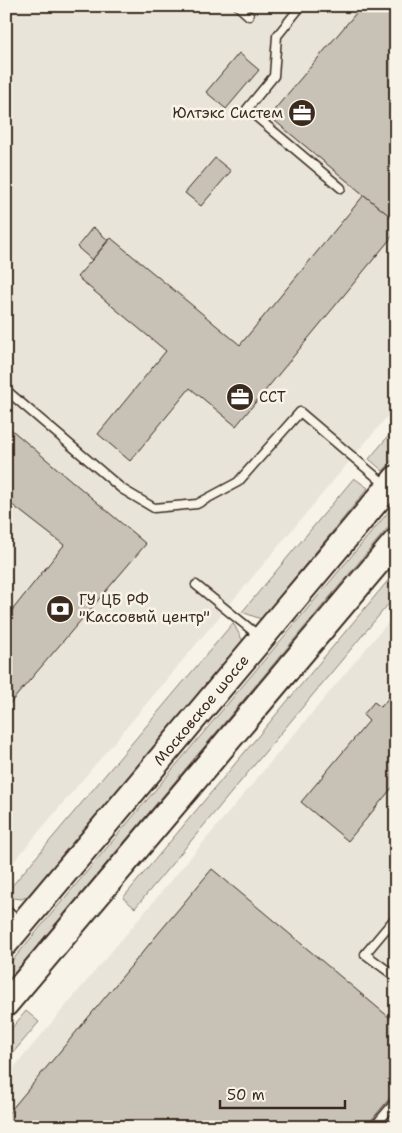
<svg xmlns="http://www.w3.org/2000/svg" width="402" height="1133" viewBox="0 0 402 1133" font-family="'Shantell Sans',sans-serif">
<rect width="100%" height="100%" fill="#f7f3e8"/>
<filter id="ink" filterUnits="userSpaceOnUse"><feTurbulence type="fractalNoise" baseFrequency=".02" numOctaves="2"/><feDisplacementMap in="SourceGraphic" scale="10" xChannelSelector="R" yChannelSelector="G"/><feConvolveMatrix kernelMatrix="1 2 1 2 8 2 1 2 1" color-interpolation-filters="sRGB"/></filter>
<g filter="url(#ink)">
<!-- built -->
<g fill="#e9e4d9">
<polygon points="6,6 396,6 396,406 6,871"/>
<polygon points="396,613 396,1127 6,1127 6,1077"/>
</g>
<!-- green -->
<g fill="#dbd6cb" stroke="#8b8074">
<polygon points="396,427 396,456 383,471 369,459"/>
<polygon points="354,478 368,488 261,619 242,612"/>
<polygon points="396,503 396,518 6,983 6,968"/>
<polygon points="396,571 396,595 135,908 123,898"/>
<polygon points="233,623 243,641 29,895 22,899 6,897 6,893"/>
<polygon points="26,1011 39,1022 6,1061 6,1035"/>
</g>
<!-- building -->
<g fill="#c8c1b6" stroke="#3b2a1e">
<polygon points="362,6 396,6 396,205 388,215 269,116"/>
<polygon points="239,53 259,70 226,109 206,92"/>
<polygon points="215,158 231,171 201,206 185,193"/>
<polygon points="364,195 396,221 396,232 236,426 190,388 130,461 98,434 166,351 77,277 111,238 240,345"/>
<polygon points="93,227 108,240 92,260 77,247"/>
<polygon points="6,425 146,544 6,708 6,618 64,545 6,500"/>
<polygon points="396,689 396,783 348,841 301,802 369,721 363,715 374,702 381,707"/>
<polygon points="212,869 396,1023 396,1091 366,1127 6,1127 6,1116"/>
</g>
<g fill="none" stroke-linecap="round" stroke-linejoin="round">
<!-- lane casing -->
<g stroke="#3b2a1e" stroke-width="11">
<g id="lane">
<polyline points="238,6 249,16"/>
<polyline points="301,6 277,36 274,76 247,109 341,188"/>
<polyline points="6,390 122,489 154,508 197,504 238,482 300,412 387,486"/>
<polyline points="196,585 259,636"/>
<polyline points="396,917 365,954 396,977"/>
<polyline points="374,1127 396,1101"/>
</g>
</g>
<!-- street casing -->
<g stroke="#3b2a1e" stroke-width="19">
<polyline id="street" points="6,915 20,926"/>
</g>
<!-- primary casing -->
<g stroke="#3b2a1e" stroke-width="28">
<g id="primary">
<path id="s1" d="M6,943L396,478"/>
<polyline points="6,1004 396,541"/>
</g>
</g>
<!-- path -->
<polyline stroke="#3b2a1e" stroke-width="3" stroke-dasharray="5 4" stroke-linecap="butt" points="6,873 11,877"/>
<!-- lane -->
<use href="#lane" stroke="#f7f3e8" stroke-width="8"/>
<!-- street -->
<use href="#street" stroke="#f7f3e8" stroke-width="15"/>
<!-- primary -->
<use href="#primary" stroke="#f7f3e8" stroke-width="24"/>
</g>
</g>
<!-- icons -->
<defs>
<g id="office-disc" transform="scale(1.4375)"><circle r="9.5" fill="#3b2a1e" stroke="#f7f3e8"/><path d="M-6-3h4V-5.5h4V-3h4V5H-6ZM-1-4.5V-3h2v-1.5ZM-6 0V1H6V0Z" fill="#fff"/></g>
<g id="bank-disc" transform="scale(1.4375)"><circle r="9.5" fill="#3b2a1e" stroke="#f7f3e8"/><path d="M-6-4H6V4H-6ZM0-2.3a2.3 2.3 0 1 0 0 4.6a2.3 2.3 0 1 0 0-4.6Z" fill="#fff"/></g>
</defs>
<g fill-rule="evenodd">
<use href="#office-disc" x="302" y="113"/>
<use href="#office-disc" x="240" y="397"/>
<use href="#bank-disc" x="60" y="609"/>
</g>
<g text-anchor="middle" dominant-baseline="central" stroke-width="5" stroke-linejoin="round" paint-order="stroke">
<!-- poi labels -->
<g font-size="15" fill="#3b2a1e" stroke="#f7f3e8" text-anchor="start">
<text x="283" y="113" text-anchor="end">Юлтэкс Систем</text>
<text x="259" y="397">ССТ</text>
<text x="79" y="600">ГУ ЦБ РФ<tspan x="79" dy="17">"Кассовый центр"</tspan></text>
</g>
<!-- street labels -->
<g font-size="15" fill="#3b2a1e" stroke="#f7f3e8">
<text stroke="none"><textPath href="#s1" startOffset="304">Московское шоссе</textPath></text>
</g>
</g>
<!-- margin -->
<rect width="402" height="1133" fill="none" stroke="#f7f3e8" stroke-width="25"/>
<rect x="12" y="12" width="377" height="1108" fill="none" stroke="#3b2a1e" stroke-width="2" filter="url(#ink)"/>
<!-- scale -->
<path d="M220 1100v8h125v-8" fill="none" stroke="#3b2a1e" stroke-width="2.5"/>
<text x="227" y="1100" font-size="15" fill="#3b2a1e" stroke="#f7f3e8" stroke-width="4" paint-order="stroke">50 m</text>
</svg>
